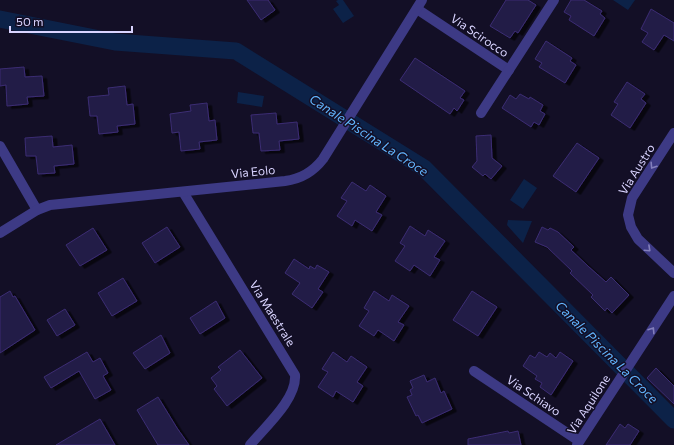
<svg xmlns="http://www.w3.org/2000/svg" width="674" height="445" viewBox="0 0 674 445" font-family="Commissioner,sans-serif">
<defs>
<filter id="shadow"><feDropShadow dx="4.5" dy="2.5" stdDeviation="0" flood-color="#0009"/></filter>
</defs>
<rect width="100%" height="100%" fill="#130f26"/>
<!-- water -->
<g fill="#0c2248">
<polygon points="338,0 343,0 354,16 343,23 333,9 339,5 336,1"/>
<polygon points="613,0 635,0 628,10"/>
<polygon points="238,92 264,96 262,107 237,103"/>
<polygon points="524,179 537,188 523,209 510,200"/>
<polygon points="508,220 532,221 523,243 507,225"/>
</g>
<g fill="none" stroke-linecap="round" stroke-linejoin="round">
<!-- canal -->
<polyline stroke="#0c2248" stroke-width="17" points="0,19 115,42 236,51 424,168 674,420"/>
</g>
<!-- building -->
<g fill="#241b47" stroke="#3b2d73" filter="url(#shadow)">
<polygon points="247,0 268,0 275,10 261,20"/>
<polygon points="506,0 528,0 536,5 518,33 515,31 510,38 490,26"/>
<polygon points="571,0 584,0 602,11 600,14 605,18 594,36 569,20 571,16 564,12"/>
<polygon points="651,9 674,23 674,41 664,35 654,50 642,42 648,33 641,29"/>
<polygon points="546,41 572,58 570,61 576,65 565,83 539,67 542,63 535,59"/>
<polygon points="415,58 465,91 460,98 464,100 457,111 454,108 450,114 400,80"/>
<polygon points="24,67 25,77 42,76 44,96 27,97 28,104 7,106 6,85 0,86 0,69"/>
<polygon points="627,82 645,94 641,99 646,103 630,128 611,115 618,104 614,102"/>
<polygon points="125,86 127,105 133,104 135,124 117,126 118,132 99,134 97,116 90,116 88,97 109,95 108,88"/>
<polygon points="520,94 529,99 530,97 543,105 540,111 545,114 539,125 534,122 531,127 502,108 510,95 516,99"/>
<polygon points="207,103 209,121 215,120 217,140 199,142 200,149 181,151 179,132 172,133 170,114 191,111 190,105"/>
<polygon points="276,113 277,124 297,122 299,139 279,141 280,150 261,151 259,133 253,133 251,115"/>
<polygon points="491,135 492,158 502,166 491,179 485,174 483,176 472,167 477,161 476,136"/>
<polygon points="52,136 53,147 72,145 74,164 54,166 55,173 38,174 36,156 26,156 25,138"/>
<polygon points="577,143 599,158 576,192 553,176"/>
<polygon points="352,182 366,191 370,185 386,196 376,212 382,215 372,231 355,220 352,226 337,216 347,201 341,198"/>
<polygon points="410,226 425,236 428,230 445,241 434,257 440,260 430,276 414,265 410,271 395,261 405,246 400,243"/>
<polygon points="167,227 180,247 155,263 142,243"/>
<polygon points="542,227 548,230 550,228 558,232 574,247 571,250 589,267 606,282 611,277 629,295 612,313 607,308 605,311 591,297 593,295 570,273 572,271 547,247 535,242"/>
<polygon points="93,228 107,250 80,266 66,245"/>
<polygon points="294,259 309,269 310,266 315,269 317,265 329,272 318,289 323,292 312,308 292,294 300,283 285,273"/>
<polygon points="123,278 137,301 112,316 98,293"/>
<polygon points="10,291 13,297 15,296 35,330 0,353 0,297"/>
<polygon points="374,291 389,301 392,295 409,306 398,322 404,325 394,341 378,330 374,336 359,326 369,311 364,308"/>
<polygon points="472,291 497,307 478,336 453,320"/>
<polygon points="216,301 225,318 200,334 190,318"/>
<polygon points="65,309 75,325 57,336 47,320"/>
<polygon points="161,335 170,353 145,369 133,353"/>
<polygon points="240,350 262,378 227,406 214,389 217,386 211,378 221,370 218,367"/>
<polygon points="87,352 93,362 100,358 108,373 103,376 111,390 95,399 79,371 51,388 44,377"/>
<polygon points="333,352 347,362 351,356 367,367 357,382 363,386 353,402 336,391 333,397 318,387 328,372 322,369"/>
<polygon points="539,352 547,357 550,353 556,358 560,352 573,361 551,395 540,387 542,383 535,379 537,376 523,366 530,355 535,358"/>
<polygon points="656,368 674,386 674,404 647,378"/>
<polygon points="424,375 427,382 435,378 441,393 444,391 452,409 422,423 418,415 416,416 407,397 412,395 410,390 413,388 410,381"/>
<polygon points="158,397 177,428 189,445 158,445 137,410"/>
<polygon points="100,419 115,445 56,445"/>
<polygon points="620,424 625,428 628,424 639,431 630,445 606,445"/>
<polygon points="508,431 509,433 518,431 521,445 468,445 468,439"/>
</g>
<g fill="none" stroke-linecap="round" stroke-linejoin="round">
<!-- minor -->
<g stroke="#3d3a85" stroke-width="10">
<polyline points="417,9 509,70"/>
<polyline points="481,113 554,0"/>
<polyline points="674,133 632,198 628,215 631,227 638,239 674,273"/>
<polyline points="0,146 37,210"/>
<path d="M183,192L295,375C297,399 265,427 250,445"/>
<path d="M0,233L37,210L50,205L285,181C301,179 313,172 323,159L422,0"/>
<polyline points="474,371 579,441"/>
<polyline points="577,445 674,296"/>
</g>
</g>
<!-- one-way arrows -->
<defs><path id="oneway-chevron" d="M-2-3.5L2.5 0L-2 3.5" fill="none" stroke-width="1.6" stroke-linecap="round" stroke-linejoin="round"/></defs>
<g stroke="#837fbc">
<use href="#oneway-chevron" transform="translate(653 166) rotate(123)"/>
<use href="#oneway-chevron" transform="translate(648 249) rotate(43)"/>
<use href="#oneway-chevron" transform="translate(652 330) rotate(-57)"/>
</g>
<g text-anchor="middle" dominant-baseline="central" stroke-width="3" stroke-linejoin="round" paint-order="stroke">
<!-- street labels -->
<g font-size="12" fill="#d9d4ff" stroke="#130f26">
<text transform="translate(480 35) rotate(34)">Via Scirocco</text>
<text transform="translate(636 169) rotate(-58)">Via Austro</text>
<text transform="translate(253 171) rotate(-6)">Via Eolo</text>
<text transform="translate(273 313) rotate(58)">Via Maestrale</text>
<text transform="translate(534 395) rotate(34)">Via Schiavo</text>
<text transform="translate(588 404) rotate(-57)">Via Aquilone</text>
</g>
<!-- water labels -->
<g font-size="13" font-style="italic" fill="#62b6ff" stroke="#130f26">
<text transform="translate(369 135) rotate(33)">Canale Piscina La Croce</text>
<text transform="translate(607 352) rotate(45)">Canale Piscina La Croce</text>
</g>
</g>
<!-- scale -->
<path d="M10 26v6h122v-6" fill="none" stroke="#d9d4ff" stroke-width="2"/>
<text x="16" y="26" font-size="12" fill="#d9d4ff" stroke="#130f26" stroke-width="3" paint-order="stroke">50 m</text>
</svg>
